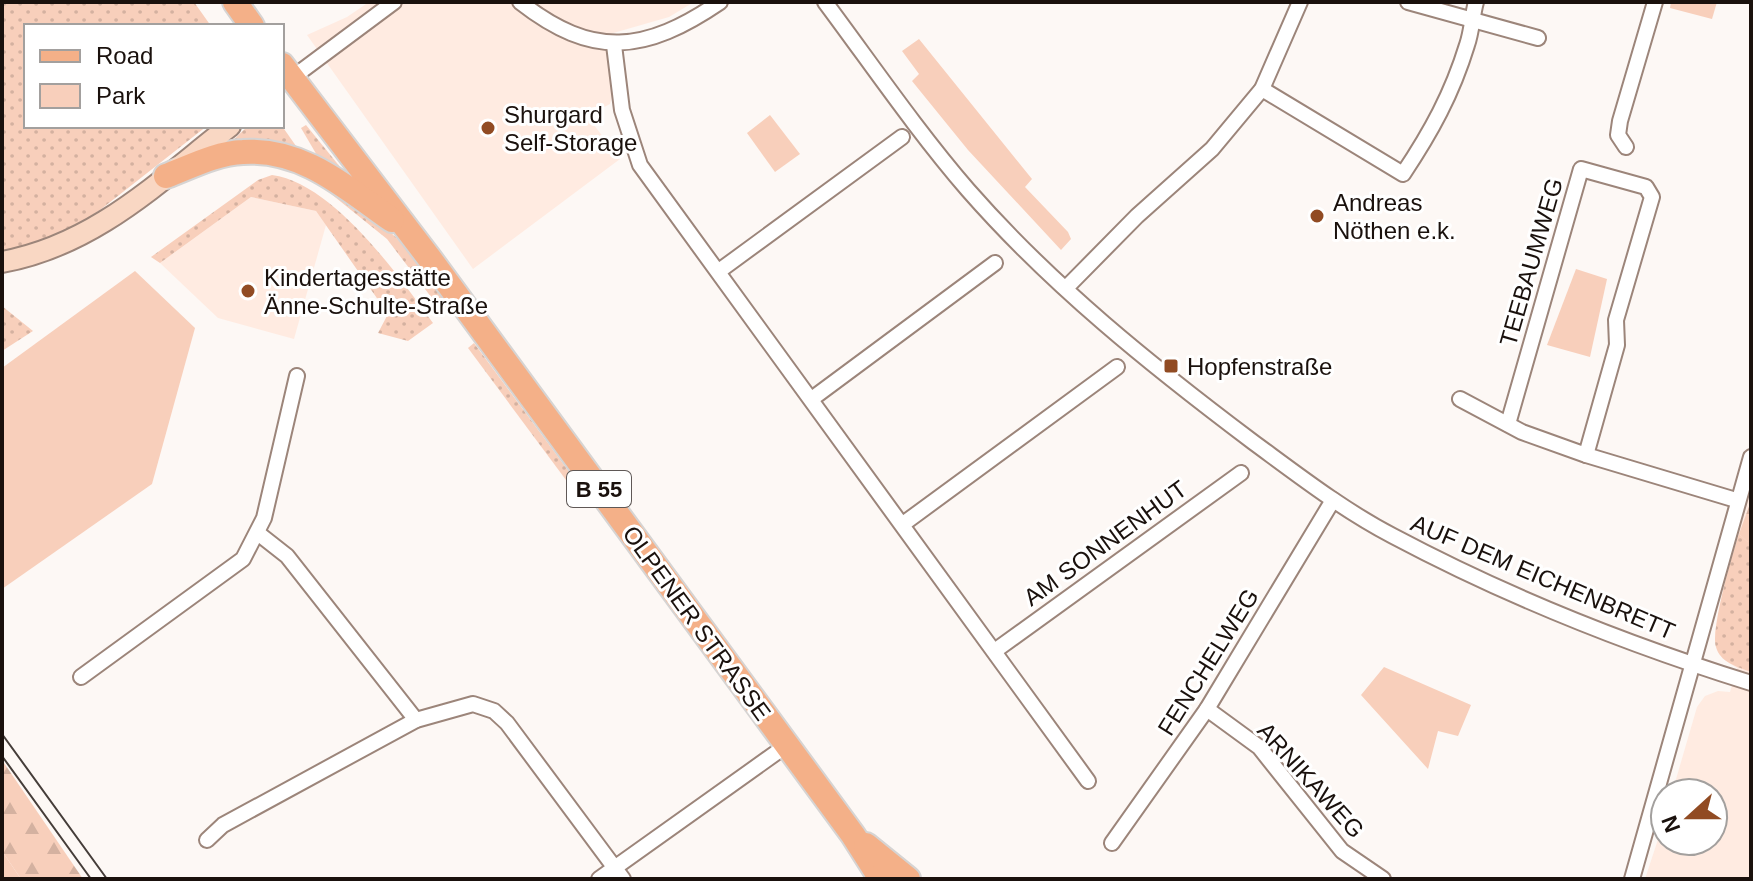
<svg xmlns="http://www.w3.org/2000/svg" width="1753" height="881" viewBox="0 0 1753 881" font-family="Helvetica,sans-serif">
<defs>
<pattern id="grass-dots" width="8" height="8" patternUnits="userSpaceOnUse" patternTransform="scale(2)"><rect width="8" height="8" fill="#f8cfbb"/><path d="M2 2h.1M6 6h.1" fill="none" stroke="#d4b1a0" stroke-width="1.8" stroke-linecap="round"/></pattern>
<pattern id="forest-firs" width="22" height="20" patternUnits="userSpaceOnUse" patternTransform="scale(2)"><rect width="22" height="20" fill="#f8cfbb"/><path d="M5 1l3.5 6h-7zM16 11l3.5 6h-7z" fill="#d4b1a0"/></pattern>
</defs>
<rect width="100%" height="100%" fill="#fdf8f5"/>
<!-- built -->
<g fill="#ffebe1">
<polygon points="369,2 694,2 669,17 603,36 616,79 610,104 587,116 620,159 473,269 307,35 347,17"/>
<polygon points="251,197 316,211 326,225 294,339 218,318 160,263"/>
<polygon points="1751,488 1751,879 1645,879 1665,818 1665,841 1713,841 1713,793 1672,793 1697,707 1705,696 1718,691 1730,692 1737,668 1722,658 1715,633 1726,575"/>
</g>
<!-- grass -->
<g fill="url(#grass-dots)">
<polygon points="2,2 194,2 211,26 26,26 26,126 207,126 100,210 59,236 8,250 2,250"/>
<polygon points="306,125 345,173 318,157 301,128"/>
<polygon points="248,126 282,126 296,146 297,152 230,143"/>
<path d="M272,175C333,183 398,275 433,323L408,341L378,333L388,314L316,211L251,197L160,263L151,257L258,180Z"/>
<polygon points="315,181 364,207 409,250 455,307 444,314 387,239"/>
<polygon points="2,306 33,331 2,351"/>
<polygon points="474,343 570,473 566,480 468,348"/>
<path d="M1739,534L1751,545V672C1737,667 1720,662 1716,647C1711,628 1732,555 1739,534Z"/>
</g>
<!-- forest -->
<g fill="url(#forest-firs)">
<polygon points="1751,501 1751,545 1739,534"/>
<polygon points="2,760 83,879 21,879 2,851"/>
</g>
<!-- green -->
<g fill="#f8cfbb">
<polygon points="1671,2 1717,2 1712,19 1670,8"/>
<polygon points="919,39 1032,179 1025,187 1068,232 1071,239 1061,250 968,150 912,81 919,74 902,51"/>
<polygon points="770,115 800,154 775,172 747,133"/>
<polygon points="1576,269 1607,279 1590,357 1547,345"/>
<polygon points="135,271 195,328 152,484 2,589 2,368"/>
<polygon points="1384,667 1471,705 1458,736 1438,731 1428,769 1361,695"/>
<polygon points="2,851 21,879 2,879"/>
</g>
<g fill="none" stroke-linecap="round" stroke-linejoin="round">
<!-- minor casing -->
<g stroke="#9c857a" stroke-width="18">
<g id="minor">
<path d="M520,2C593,59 645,53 720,2"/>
<path d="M825,2C872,65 917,131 968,190C1052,286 1152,366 1253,442C1298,475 1343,510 1393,536C1506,596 1629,645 1751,683"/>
<polyline points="1408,2 1538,38"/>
<polyline points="614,45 622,110 640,165 1088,781"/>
<polyline points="292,78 394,2"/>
<path d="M1262,89L1403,174C1431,132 1452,94 1467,45C1472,31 1472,16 1476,2"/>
<polyline points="1626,147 1618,135 1620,121 1655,2"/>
<polyline points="719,271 902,137"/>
<polyline points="1066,288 1137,216 1212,149 1262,89 1300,2"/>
<polyline points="813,398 995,263"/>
<polyline points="1460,399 1522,432 1586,455"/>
<polyline points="1508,424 1581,169 1646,187 1652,197 1616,320 1617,345 1586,455 1736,500"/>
<polyline points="903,524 1117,367"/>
<polyline points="259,534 287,556 416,720"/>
<polyline points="996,650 1241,473"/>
<polyline points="81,677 243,559 264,518 297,376"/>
<polyline points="1207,709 1259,747 1342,851 1383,879"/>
<polyline points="207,840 223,825 416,720 473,704 494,711 507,723 623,879"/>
<polyline points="1112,843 1207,709 1333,500"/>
<polyline points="599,879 787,745"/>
<polyline points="1632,879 1751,457"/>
</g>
</g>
<!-- secondary casing -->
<g stroke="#9c857a" stroke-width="24">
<path id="secondary" d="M2,262C95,245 158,182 230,126"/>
</g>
<!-- primary casing -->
<g stroke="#d6d4d3" stroke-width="28">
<g id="primary">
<polyline points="235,2 252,26"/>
<polyline points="282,65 430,259 853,835 881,879"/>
<path d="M166,176C190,167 216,153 243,152C303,148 346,188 392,220"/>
<polyline points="866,845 908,879"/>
</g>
</g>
<!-- minor -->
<use href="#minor" stroke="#fff" stroke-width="14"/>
<!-- secondary -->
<use href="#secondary" stroke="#f9d7c3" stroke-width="20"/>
<!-- primary -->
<use href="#primary" stroke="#f4b088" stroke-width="24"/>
<!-- tram -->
<g stroke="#453d39" stroke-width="2">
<polyline points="2,734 107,879"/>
<polyline points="2,756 91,879"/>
</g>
</g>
<!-- markers -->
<g fill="#914b23" stroke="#fff" stroke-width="3">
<circle cx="488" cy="128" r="8"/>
<circle cx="1317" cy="216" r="8"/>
<circle cx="248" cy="291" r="8"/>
<rect x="1163" y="358" width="16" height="16" rx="4"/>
</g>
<g text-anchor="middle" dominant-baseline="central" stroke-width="6" stroke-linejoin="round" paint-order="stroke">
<!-- shield labels -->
<rect fill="#fff" stroke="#5f5856" stroke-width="2" x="567" y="471" width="64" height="36" rx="6"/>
<g font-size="22" font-weight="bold" fill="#1a110d">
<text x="599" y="489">B 55</text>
</g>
<!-- poi labels -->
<g font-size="24" fill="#1a110d" stroke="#fff" text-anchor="start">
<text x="504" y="114">Shurgard<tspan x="504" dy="28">Self-Storage</tspan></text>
<text x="1333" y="202">Andreas<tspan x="1333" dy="28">Nöthen e.k.</tspan></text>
<text x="264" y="277">Kindertagesstätte<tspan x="264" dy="28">Änne-Schulte-Straße</tspan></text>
<text x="1187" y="366">Hopfenstraße</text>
</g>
<!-- street labels -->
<g font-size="24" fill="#1a110d" stroke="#fff">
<text transform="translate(1531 262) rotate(-74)">TEEBAUMWEG</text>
<text transform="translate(1105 543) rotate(-36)">AM SONNENHUT</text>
<text transform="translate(1543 577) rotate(23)">AUF DEM EICHENBRETT</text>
<text transform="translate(697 623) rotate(54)">OLPENER STRASSE</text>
<text transform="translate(1208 662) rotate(-58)">FENCHELWEG</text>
<text transform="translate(1311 780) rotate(48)">ARNIKAWEG</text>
</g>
</g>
<!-- border -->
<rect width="1753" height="881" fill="none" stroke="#1a110d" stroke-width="8"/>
<!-- legend -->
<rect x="24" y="24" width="260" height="104" fill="#ffffff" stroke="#a3a09e" stroke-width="2"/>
<rect x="40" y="50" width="40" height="12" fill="#f4b088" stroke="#a3a09e" stroke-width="2"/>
<text x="96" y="64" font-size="24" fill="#1a110d">Road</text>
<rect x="40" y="84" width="40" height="24" fill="#f8cfbb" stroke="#a3a09e" stroke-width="2"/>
<text x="96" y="104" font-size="24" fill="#1a110d">Park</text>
<!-- north arrow -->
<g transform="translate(1689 817) rotate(249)"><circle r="38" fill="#ffffff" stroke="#a3a09e" stroke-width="2"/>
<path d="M0-6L14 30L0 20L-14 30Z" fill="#914b23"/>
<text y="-12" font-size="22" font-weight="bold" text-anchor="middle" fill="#1a110d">N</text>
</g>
</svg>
